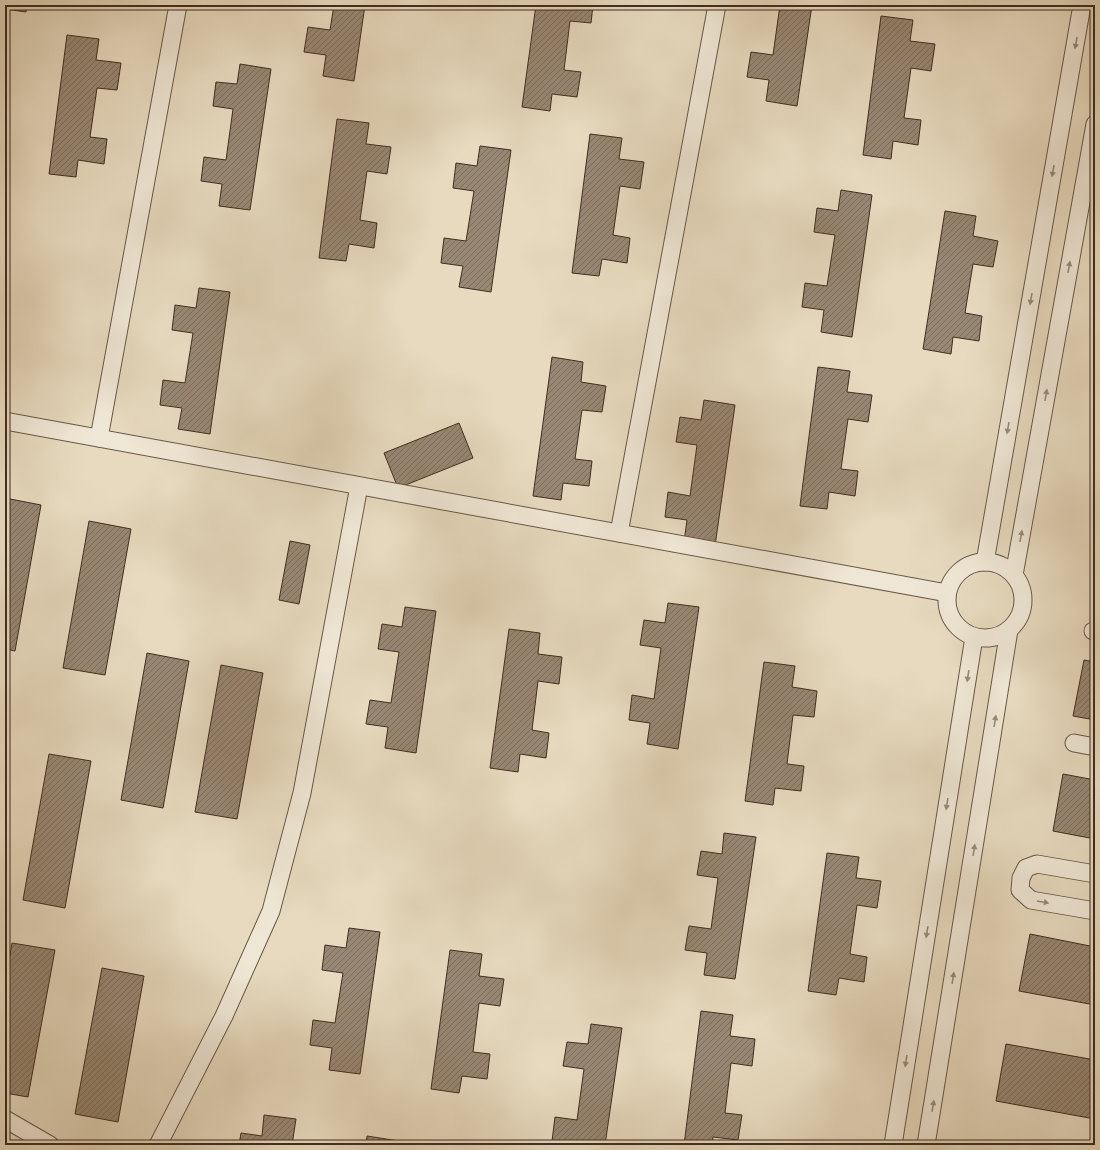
<svg xmlns="http://www.w3.org/2000/svg" width="1100" height="1150" viewBox="0 0 1100 1150" font-family="'Old Standard TT',serif">
<defs>
<pattern id="building-hatch" width="6" height="6" patternUnits="userSpaceOnUse"><rect width="6" height="6" fill="#978773"/><path d="M-1 1l2-2M0 6l6-6M5 7l2-2" fill="none" stroke="#7d6f5e"/></pattern>
</defs>
<rect width="100%" height="100%" fill="#e7dabf"/>
<filter id="stains"><feTurbulence type="fractalNoise" baseFrequency=".005" numOctaves="4"/><feColorMatrix values="0 0 0 0 .2 0 0 0 0 .09 0 0 0 0 .02 0 0 0 .5 -.17"/></filter>
<radialGradient id="worn" r=".72"><stop offset=".6" stop-color="#630" stop-opacity="0"/><stop offset="1" stop-color="#630" stop-opacity=".3"/></radialGradient>
<!-- building -->
<g fill="url(#building-hatch)" stroke="#412d21">
<polygon points="5,5 27,5 26,12 5,9"/>
<polygon points="334,5 365,5 354,81 323,76 326,55 304,52 308,27 330,30"/>
<polygon points="536,5 593,5 591,23 570,21 564,70 581,72 577,97 552,94 550,111 522,107"/>
<polygon points="780,5 812,5 797,106 766,101 769,80 747,77 751,52 773,55"/>
<polygon points="881,16 913,20 910,41 935,44 931,71 911,68 904,118 921,120 918,145 893,141 891,159 863,155"/>
<polygon points="67,35 99,39 96,60 121,63 117,90 97,88 90,137 107,139 104,164 78,160 76,177 49,174"/>
<polygon points="240,64 271,69 250,210 219,206 222,184 201,181 204,157 226,160 233,109 213,106 216,82 237,84"/>
<polygon points="337,119 369,123 366,144 391,147 387,174 367,171 360,220 377,223 374,248 349,244 346,261 319,258"/>
<polygon points="590,134 622,138 619,159 644,162 640,189 620,186 613,235 630,238 627,263 602,259 599,276 572,273"/>
<polygon points="480,146 511,150 491,292 459,287 463,266 441,263 444,238 466,241 474,191 453,188 456,163 477,166"/>
<polygon points="841,190 872,195 852,337 821,332 824,310 802,307 805,283 827,286 835,235 814,232 817,208 838,211"/>
<polygon points="945,211 976,216 973,236 998,241 993,267 973,264 965,313 982,316 979,341 953,337 951,354 923,349"/>
<polygon points="199,288 230,292 210,434 178,429 182,408 160,405 163,380 185,383 193,333 172,330 175,305 196,308"/>
<polygon points="552,357 583,362 581,382 606,386 602,412 582,410 575,459 592,461 589,486 563,483 561,500 533,496"/>
<polygon points="818,367 850,371 847,392 872,395 868,422 848,419 841,469 858,471 855,496 829,492 827,509 800,506"/>
<polygon points="704,400 735,405 715,546 684,542 687,520 665,517 668,492 690,496 697,445 676,442 680,417 701,420"/>
<polygon points="459,423 473,458 398,488 384,453"/>
<polygon points="5,498 41,505 15,651 5,649"/>
<polygon points="89,521 131,529 105,675 63,668"/>
<polygon points="290,541 310,545 299,604 279,600"/>
<polygon points="668,603 699,607 678,749 647,744 650,723 629,720 632,695 654,699 661,648 640,645 644,620 665,623"/>
<polygon points="405,607 436,611 416,753 385,748 388,727 366,724 370,700 391,703 399,652 378,649 382,624 402,627"/>
<polygon points="509,629 540,633 538,654 562,657 559,684 538,681 532,730 549,733 546,758 520,754 518,772 490,768"/>
<polygon points="147,653 189,661 163,808 121,800"/>
<polygon points="1084,660 1095,662 1095,720 1073,716"/>
<polygon points="764,662 795,666 792,687 817,691 814,717 793,715 787,764 804,766 801,791 775,788 773,805 745,801"/>
<polygon points="221,665 263,673 237,819 195,812"/>
<polygon points="49,754 91,761 65,908 23,900"/>
<polygon points="1063,774 1095,780 1095,839 1053,831"/>
<polygon points="724,833 756,837 735,979 704,975 707,953 685,950 689,926 711,929 718,878 697,875 701,851 722,854"/>
<polygon points="827,853 859,857 856,878 881,881 877,908 857,905 850,954 867,957 864,982 839,978 836,995 808,991"/>
<polygon points="349,928 380,932 360,1074 329,1070 332,1048 310,1045 313,1020 335,1023 343,973 322,970 325,945 346,948"/>
<polygon points="1030,934 1095,947 1095,1005 1019,991"/>
<polygon points="12,943 55,950 28,1097 5,1093 5,983"/>
<polygon points="450,950 482,954 479,976 504,979 500,1006 479,1003 473,1052 490,1054 487,1079 462,1076 459,1093 431,1089"/>
<polygon points="102,968 144,976 118,1122 75,1114"/>
<polygon points="701,1011 733,1015 730,1036 755,1039 752,1066 731,1063 725,1113 742,1115 738,1140 713,1137 712,1145 684,1145"/>
<polygon points="591,1024 622,1028 605,1145 573,1145 552,1141 555,1117 577,1120 584,1069 563,1066 567,1042 588,1044"/>
<polygon points="1006,1044 1095,1060 1095,1119 996,1101"/>
<polygon points="264,1115 296,1119 292,1145 239,1145 241,1133 262,1136"/>
<polygon points="367,1136 399,1141 398,1145 366,1145"/>
</g>
<g fill="none" stroke-linecap="round" stroke-linejoin="round">
<!-- street casing -->
<g stroke="#6a5848" stroke-width="19">
<g id="street">
<polyline points="5,421 947,593"/>
<polyline points="99,438 178,5"/>
<polyline points="619,533 717,5"/>
<circle cx="985" cy="600" r="38"/>
<polyline points="985,562 1082,5"/>
<polyline points="1014,575 1095,124"/>
<polyline points="1093,631 1095,631"/>
<polyline points="1074,743 1095,747"/>
<polyline points="1095,874 1037,864 1026,868 1021,878 1020,890 1031,900 1095,911"/>
<polyline points="5,1119 50,1145"/>
<polyline points="158,1145 224,1016 271,911 302,793 359,486"/>
<polyline points="893,1145 974,637"/>
<polyline points="926,1145 1009,630"/>
</g>
</g>
<!-- street -->
<use href="#street" stroke="#efe7d5" stroke-width="17"/>
</g>
<!-- one-way arrows -->
<defs><path id="oneway-solid" d="M-6-.8H1V-3.2L6.5 0L1 3.2V.8H-6Z"/></defs>
<g fill="#988a7b">
<use href="#oneway-solid" transform="translate(1076 43) rotate(100)"/>
<use href="#oneway-solid" transform="translate(1053 171) rotate(100)"/>
<use href="#oneway-solid" transform="translate(1069 267) rotate(-80)"/>
<use href="#oneway-solid" transform="translate(1031 299) rotate(100)"/>
<use href="#oneway-solid" transform="translate(1046 395) rotate(-80)"/>
<use href="#oneway-solid" transform="translate(1008 428) rotate(100)"/>
<use href="#oneway-solid" transform="translate(1021 536) rotate(-80)"/>
<use href="#oneway-solid" transform="translate(968 676) rotate(99)"/>
<use href="#oneway-solid" transform="translate(995 721) rotate(-81)"/>
<use href="#oneway-solid" transform="translate(947 804) rotate(99)"/>
<use href="#oneway-solid" transform="translate(974 850) rotate(-81)"/>
<use href="#oneway-solid" transform="translate(1043 902) rotate(10)"/>
<use href="#oneway-solid" transform="translate(927 932) rotate(99)"/>
<use href="#oneway-solid" transform="translate(953 978) rotate(-81)"/>
<use href="#oneway-solid" transform="translate(906 1061) rotate(99)"/>
<use href="#oneway-solid" transform="translate(933 1106) rotate(-81)"/>
</g>
<!-- margin -->
<rect width="1100" height="1150" fill="none" stroke="#e7dabf" stroke-width="20"/>
<rect x="6" y="6" width="1088" height="1138" fill="none" stroke="#412d21" stroke-width="2"/>
<rect x="10" y="10" width="1080" height="1130" fill="none" stroke="#412d21"/>
<rect width="100%" height="100%" filter="url(#stains)"/>
<rect width="100%" height="100%" fill="url(#worn)"/>
</svg>
